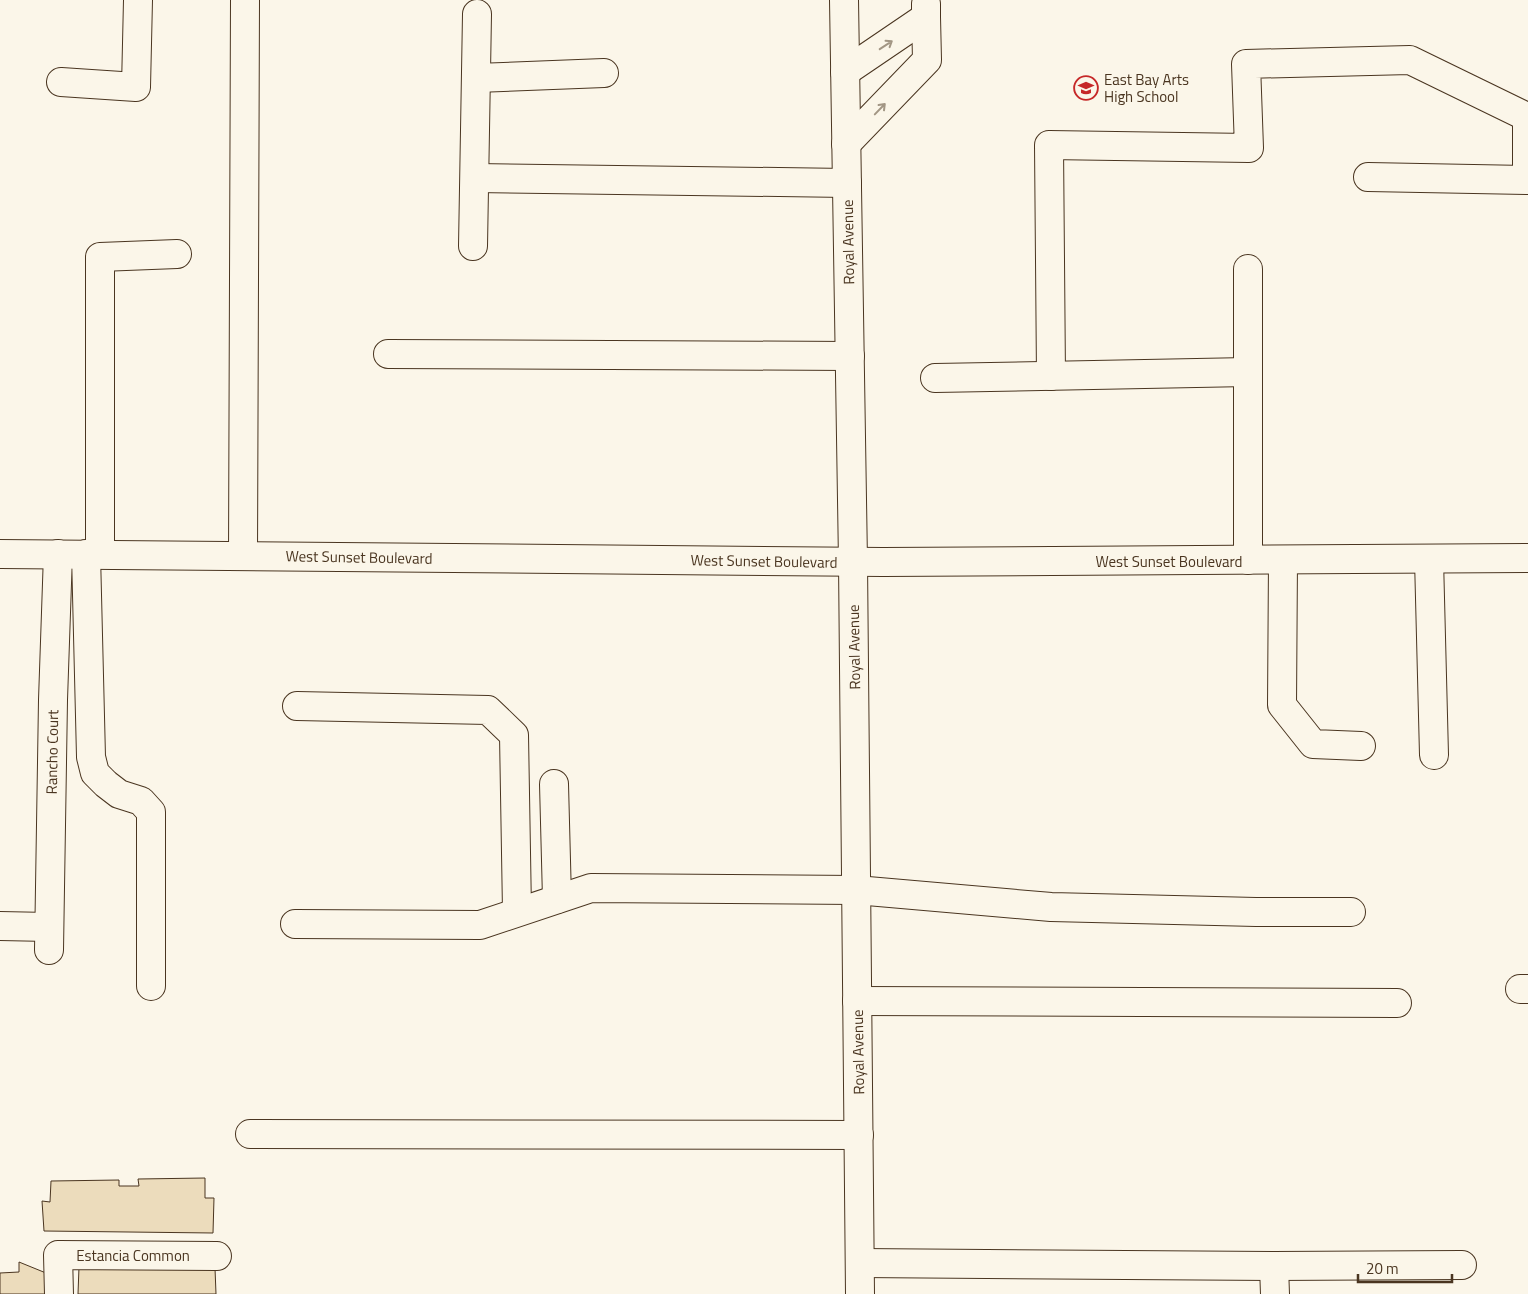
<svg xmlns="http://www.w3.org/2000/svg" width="1528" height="1294" viewBox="0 0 1528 1294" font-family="'Titillium Web',sans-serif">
<rect width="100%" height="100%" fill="#fbf6e9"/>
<!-- building -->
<g fill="#ecdcbc" stroke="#4a3520">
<polygon points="205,1178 205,1198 214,1198 213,1233 44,1231 42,1201 50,1202 51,1181 119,1180 119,1186 139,1186 138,1179"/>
<polygon points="19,1262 46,1273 46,1294 0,1294 0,1273 19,1272"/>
<polygon points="79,1267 215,1268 216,1294 78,1294"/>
</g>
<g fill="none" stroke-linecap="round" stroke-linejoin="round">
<!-- minor casing -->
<g stroke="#4a3520" stroke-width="30">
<g id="minor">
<polyline points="844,0 853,562 860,1294"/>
<polyline points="845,72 926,17 926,4"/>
<polyline points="476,78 604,73"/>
<polyline points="61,82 136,87 138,0"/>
<polyline points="846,144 927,60 926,17"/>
<polyline points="475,178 847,183"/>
<polyline points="473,246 477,14"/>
<polyline points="388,354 850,356"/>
<polyline points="1051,376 1049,145 1249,148 1246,64 1410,60 1527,117 1527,180 1368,177"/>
<polyline points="935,378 1248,372"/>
<polyline points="0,554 883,562 1528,558"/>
<polyline points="86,554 91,757 95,773 106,784 119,794 141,801 151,812 151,986"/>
<polyline points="100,554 100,257 177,254"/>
<polyline points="243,556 245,0"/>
<polyline points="1429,559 1434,755"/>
<polyline points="1248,560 1248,269"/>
<polyline points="1283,560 1282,705 1313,744 1361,746"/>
<polyline points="297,706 488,710 514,735 517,911"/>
<polyline points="554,784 557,899"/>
<polyline points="295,924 480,925 591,888 856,890 1051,907 1256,912 1351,912"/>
<polyline points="0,926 49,927"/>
<polyline points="49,950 53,700 58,554"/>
<polyline points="1520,989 1528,989"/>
<polyline points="857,1001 1397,1003"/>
<polyline points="250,1134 859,1135"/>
<polyline points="860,1263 1274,1266 1462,1265"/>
<polyline points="1274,1266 1275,1294"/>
<polyline points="59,1294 58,1255 217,1256"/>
</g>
</g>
<!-- minor -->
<use href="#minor" stroke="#fbf6e9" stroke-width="28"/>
</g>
<!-- one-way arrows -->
<defs><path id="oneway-shaft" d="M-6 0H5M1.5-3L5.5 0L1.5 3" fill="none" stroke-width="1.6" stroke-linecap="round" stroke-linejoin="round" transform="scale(1.25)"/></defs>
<g stroke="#a29684">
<use href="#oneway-shaft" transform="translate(886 45) rotate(-33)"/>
<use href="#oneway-shaft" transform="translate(880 109) rotate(-46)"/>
</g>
<!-- icons -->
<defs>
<g id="school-ring" transform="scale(1.25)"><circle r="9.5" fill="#fbf6e9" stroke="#c62828" stroke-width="1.5"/><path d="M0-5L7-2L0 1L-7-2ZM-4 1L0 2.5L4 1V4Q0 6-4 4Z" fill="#c62828"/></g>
</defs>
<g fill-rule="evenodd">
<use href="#school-ring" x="1086" y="88"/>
</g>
<g text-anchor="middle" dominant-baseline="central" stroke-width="4" stroke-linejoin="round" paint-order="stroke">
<!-- poi labels -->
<g font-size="15" fill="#4a3520" stroke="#fbf6e9" text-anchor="start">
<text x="1104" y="79">East Bay Arts<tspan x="1104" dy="17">High School</tspan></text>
</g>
<!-- street labels -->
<g font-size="15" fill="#4a3520" stroke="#fbf6e9">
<text transform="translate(848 242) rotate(-91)">Royal Avenue</text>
<text transform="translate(359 557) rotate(1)">West Sunset Boulevard</text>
<text transform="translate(764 561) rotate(1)">West Sunset Boulevard</text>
<text x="1169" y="561">West Sunset Boulevard</text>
<text transform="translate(854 647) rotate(-91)">Royal Avenue</text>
<text transform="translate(52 752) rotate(-89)">Rancho Court</text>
<text transform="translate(858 1052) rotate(-91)">Royal Avenue</text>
<text x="133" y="1255">Estancia Common</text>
</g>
</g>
<!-- scale -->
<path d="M1358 1274v8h94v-8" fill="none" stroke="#4a3520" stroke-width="2.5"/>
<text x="1366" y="1274" font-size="15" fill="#4a3520" stroke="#fbf6e9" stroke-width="4" paint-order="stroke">20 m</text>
</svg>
